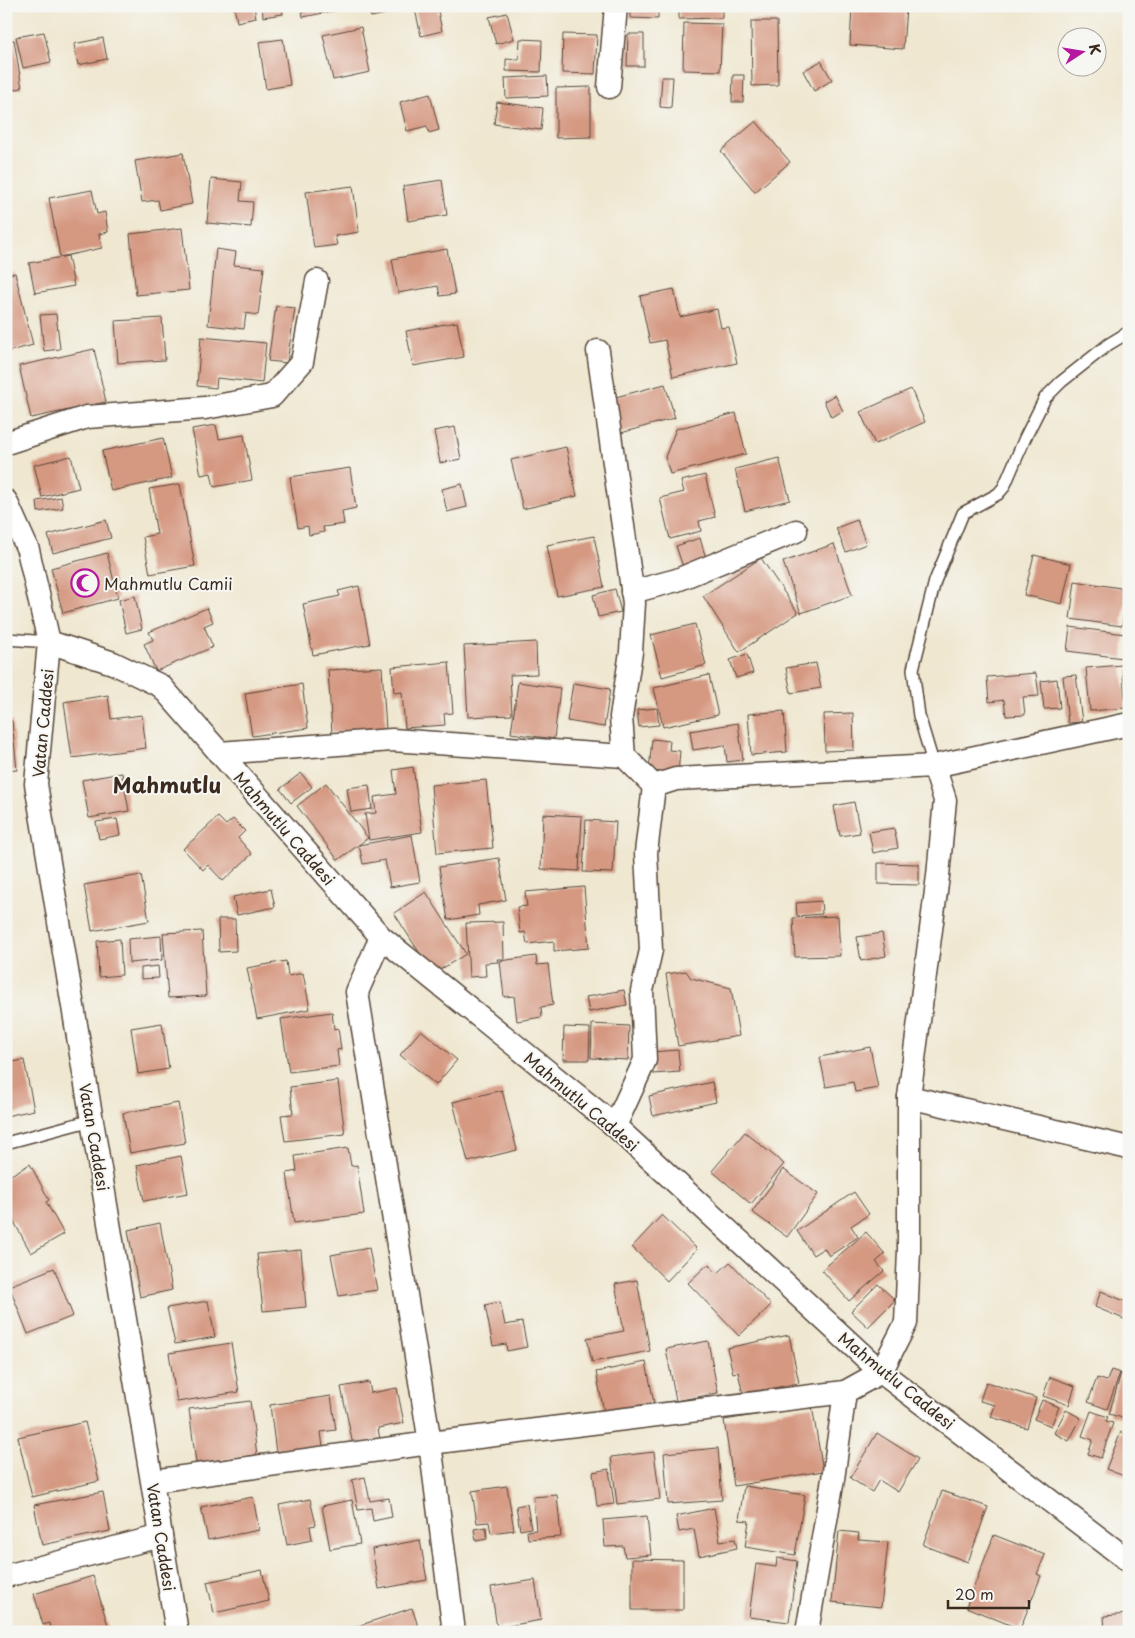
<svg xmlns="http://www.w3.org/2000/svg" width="1135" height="1638" viewBox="0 0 1135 1638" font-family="'Playpen Sans',sans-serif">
<rect width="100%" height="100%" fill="#f6f6f2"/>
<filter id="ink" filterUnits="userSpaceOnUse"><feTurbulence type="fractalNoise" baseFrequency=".02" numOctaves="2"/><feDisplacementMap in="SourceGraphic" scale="10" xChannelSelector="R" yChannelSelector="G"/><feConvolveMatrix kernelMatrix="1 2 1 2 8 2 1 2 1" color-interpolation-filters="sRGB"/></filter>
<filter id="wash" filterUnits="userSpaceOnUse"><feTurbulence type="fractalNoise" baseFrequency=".0096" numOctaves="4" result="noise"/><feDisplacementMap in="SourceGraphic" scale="20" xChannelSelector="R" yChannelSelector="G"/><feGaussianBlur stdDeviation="1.12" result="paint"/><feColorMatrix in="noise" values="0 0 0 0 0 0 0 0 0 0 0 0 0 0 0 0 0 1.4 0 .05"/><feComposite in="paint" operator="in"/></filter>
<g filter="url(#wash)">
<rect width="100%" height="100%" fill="#efe7d0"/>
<g id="blocks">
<!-- building -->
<g fill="#d59881">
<polygon points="234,6 254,6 256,18 237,22"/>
<polygon points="262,6 282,6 283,14 263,17"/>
<polygon points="301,6 354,6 354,7 303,17"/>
<polygon points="369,6 410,6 410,9 371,17"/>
<polygon points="430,6 437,6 442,31 421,36 415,9"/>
<polygon points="630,6 658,6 658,19 630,18"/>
<polygon points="679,6 722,6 722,18 679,19"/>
<polygon points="852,6 906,7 903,49 850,45"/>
<polygon points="507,13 514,39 496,44 489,17"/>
<polygon points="751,21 777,21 778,85 752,86"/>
<polygon points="684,23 722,24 720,71 683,70"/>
<polygon points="361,27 370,72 333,80 323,35"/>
<polygon points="44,32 51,62 23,68 16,37"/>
<polygon points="563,34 597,35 595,74 562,73"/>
<polygon points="628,34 644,34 644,66 627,66"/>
<polygon points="103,38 107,59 78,65 74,44"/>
<polygon points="283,39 290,85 266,89 259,42"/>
<polygon points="520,39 542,40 541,72 506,71 506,59 519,60"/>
<polygon points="14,40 22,88 6,91 6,41"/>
<polygon points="821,61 832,80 814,91 803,71"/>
<polygon points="733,75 744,75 743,102 732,102"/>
<polygon points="547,76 548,96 506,98 505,78"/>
<polygon points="662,77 673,77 671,108 660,107"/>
<polygon points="591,87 591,137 556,138 556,88"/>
<polygon points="430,94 439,130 429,133 427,126 407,131 400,102"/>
<polygon points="497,102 543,108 541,130 494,124"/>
<polygon points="756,121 790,162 755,192 721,151"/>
<polygon points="183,153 192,204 160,210 158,200 142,202 135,161"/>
<polygon points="211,179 242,182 240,201 253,202 251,227 207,223"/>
<polygon points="442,180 447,215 408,221 403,186"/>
<polygon points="353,186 359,232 335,236 337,245 314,248 306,192"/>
<polygon points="92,190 97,214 105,212 108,232 99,234 102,248 60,257 49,198"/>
<polygon points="182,228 189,290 136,295 130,234"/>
<polygon points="216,249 236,252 234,265 264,268 258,315 246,313 244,329 208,325"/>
<polygon points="447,249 455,294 440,296 438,286 398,293 392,259"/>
<polygon points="68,256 74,286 35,293 29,263"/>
<polygon points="15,273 33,345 6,352 6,275"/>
<polygon points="674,289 680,317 717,309 721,328 729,327 737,363 673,377 665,340 650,343 640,296"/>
<polygon points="276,306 295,308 287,363 268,361"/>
<polygon points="56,314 60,349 44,351 40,315"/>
<polygon points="162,318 165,360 118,363 115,321"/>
<polygon points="457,322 464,357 413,366 406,331"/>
<polygon points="201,337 266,343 262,383 217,378 216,388 197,386"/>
<polygon points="94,349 106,402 31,418 19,366"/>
<polygon points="665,384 675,418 621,433 612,398"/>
<polygon points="911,389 925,422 875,444 860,412"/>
<polygon points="835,395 843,411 831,417 824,401"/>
<polygon points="736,413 746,454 670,474 665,457 676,429"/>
<polygon points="216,425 219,439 244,435 252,480 214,487 211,473 201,475 192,429"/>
<polygon points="455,427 461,459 440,463 434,431"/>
<polygon points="163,438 172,478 111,491 102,451"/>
<polygon points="566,447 577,496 523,509 511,460"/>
<polygon points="71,456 79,488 42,497 34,465"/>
<polygon points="779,458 790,500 745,511 735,469"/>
<polygon points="350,468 356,508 342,511 344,524 323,527 324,532 309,535 308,526 298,528 290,477"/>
<polygon points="705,475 715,517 699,521 701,531 670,539 660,498 684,492 681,481"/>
<polygon points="180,484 195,566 150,574 143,537 157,534 149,489"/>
<polygon points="462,484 467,507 447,512 442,489"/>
<polygon points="61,497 63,508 38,512 37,501"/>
<polygon points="106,520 111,538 53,553 48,535"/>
<polygon points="857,520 866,544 846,552 836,528"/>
<polygon points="594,536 604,587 557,596 547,545"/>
<polygon points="700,538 707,562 684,570 676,546"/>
<polygon points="834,544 852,595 801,613 783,562"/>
<polygon points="107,553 118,598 63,613 51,568"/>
<polygon points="1034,555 1071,564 1062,604 1024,595"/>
<polygon points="761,558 798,613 739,652 703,596"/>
<polygon points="1075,581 1127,589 1122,626 1070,619"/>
<polygon points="359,586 370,644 313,655 303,604 340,596 338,591"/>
<polygon points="615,589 621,612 598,617 593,595"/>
<polygon points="135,596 142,629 126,633 119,600"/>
<polygon points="207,608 213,622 204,626 213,647 156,671 144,644 153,640 149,632"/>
<polygon points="695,624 706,665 662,677 651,635"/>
<polygon points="1070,627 1125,634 1123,658 1067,651"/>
<polygon points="536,642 537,674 510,675 512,715 468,717 464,646"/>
<polygon points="747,654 753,673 736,678 730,660"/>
<polygon points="449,662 453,713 444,714 445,725 405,728 402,692 394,693 392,667"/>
<polygon points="816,663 821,688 791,693 786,668"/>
<polygon points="1122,665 1126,708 1090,711 1086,668"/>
<polygon points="382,667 386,730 332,733 328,670"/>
<polygon points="1036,673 1039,696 1023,697 1025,715 1006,716 1004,700 989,702 987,677"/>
<polygon points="709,675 718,715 663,727 654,688"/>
<polygon points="1076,675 1082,722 1068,723 1063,676"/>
<polygon points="1057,679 1060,708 1044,709 1041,681"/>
<polygon points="518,682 560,688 554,739 511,733"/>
<polygon points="573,683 610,689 604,727 567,721"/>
<polygon points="302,684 308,728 252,736 245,693"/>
<polygon points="108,695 111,719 142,715 146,748 72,758 64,702"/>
<polygon points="657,708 659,725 639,727 637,710"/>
<polygon points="784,711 787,752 751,755 748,714"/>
<polygon points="853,713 854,750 825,751 824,714"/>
<polygon points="12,721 17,770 6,771 6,722"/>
<polygon points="738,723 743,760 727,762 725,745 693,750 690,731"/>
<polygon points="652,739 670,741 669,750 680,751 678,774 649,771"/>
<polygon points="413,767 422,832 369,840 365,814 376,813 374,797 396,794 393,770"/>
<polygon points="122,773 129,811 89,818 82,780"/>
<polygon points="301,773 312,787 291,803 280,789"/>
<polygon points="486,780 493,848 437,853 431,785"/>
<polygon points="326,783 368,838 338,860 297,806"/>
<polygon points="369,785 372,809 351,812 347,788"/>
<polygon points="854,802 860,833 840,836 834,806"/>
<polygon points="543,814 582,816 579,871 541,869"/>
<polygon points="218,817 226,825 233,819 245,831 238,838 252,854 223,881 208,865 203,870 183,849"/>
<polygon points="117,819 120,835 99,839 96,822"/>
<polygon points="586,820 616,822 613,873 583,872"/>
<polygon points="894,828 898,848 873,853 869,832"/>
<polygon points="412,835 420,882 390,887 385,860 363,864 359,845"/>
<polygon points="499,858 506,900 478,905 479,915 448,920 439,867"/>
<polygon points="878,863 919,864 919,885 878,884"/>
<polygon points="141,875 149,921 92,931 84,885"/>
<polygon points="584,887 589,948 554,951 554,941 527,944 525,932 520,933 517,907 527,906 525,892"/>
<polygon points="271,889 275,907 237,915 233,897"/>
<polygon points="426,892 466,954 433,974 394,913"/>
<polygon points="821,901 822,914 797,916 796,903"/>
<polygon points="838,916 840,956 795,957 793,918"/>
<polygon points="218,919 235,919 236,951 219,952"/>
<polygon points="503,922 504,959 497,959 498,962 485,963 486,976 469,977 466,923"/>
<polygon points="202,931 206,996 168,998 163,933"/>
<polygon points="882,933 886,956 861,961 857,937"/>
<polygon points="161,936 162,960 129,963 128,939"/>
<polygon points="120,939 122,975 99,977 97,941"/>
<polygon points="536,956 537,965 548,964 553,1005 541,1007 542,1017 517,1021 514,996 504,997 500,961"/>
<polygon points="286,961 288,976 303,973 310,1009 257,1019 247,968"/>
<polygon points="158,966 159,978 141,979 141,968"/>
<polygon points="686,971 691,978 731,988 739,1036 678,1046 666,974"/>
<polygon points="624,990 627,1005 589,1012 586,997"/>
<polygon points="332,1012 334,1029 338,1028 341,1049 337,1050 339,1066 289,1072 281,1019"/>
<polygon points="162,1023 169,1069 138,1074 131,1028"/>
<polygon points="592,1024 629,1026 628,1060 591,1058"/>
<polygon points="564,1027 590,1028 589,1060 563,1060"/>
<polygon points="421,1030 457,1060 436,1085 400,1055"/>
<polygon points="870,1047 878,1088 855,1092 853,1082 826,1087 820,1057"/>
<polygon points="678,1050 680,1072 653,1074 652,1052"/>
<polygon points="24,1060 34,1110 6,1116 6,1063"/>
<polygon points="338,1081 345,1134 285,1141 281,1115 293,1114 290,1087"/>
<polygon points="712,1082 716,1102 653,1116 649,1096"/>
<polygon points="502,1090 517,1150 468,1162 453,1102"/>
<polygon points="178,1103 185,1143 130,1153 123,1113"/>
<polygon points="745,1132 784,1164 751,1204 712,1171"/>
<polygon points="348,1148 351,1166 357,1165 364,1214 294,1223 287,1173 297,1171 295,1156"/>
<polygon points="181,1156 188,1193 144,1201 137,1165"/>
<polygon points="30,1164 49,1200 46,1202 64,1234 31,1253 13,1220 6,1224 6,1178"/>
<polygon points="783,1169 818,1194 787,1237 752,1212"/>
<polygon points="854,1192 869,1214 851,1226 858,1237 829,1256 824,1248 813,1255 797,1231"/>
<polygon points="662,1215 697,1249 667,1281 632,1247"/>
<polygon points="160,1223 172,1290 140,1297 128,1230"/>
<polygon points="866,1232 885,1254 876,1262 884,1271 849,1301 822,1270"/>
<polygon points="369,1248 377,1290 339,1296 331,1255"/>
<polygon points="301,1250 306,1307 263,1311 257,1254"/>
<polygon points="730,1262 771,1305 739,1336 688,1283 708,1264 717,1274"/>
<polygon points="54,1268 73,1316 28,1334 9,1286"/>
<polygon points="637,1280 650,1351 592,1362 587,1338 624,1331 615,1284"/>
<polygon points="878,1284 895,1300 868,1327 851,1311"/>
<polygon points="1101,1291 1129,1303 1129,1307 1124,1319 1095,1307"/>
<polygon points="208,1301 215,1337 175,1344 167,1308"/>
<polygon points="500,1302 505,1325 522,1322 527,1347 507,1351 506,1344 493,1346 485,1305"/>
<polygon points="789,1335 799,1383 743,1394 738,1372 733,1373 727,1348"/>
<polygon points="708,1341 718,1393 676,1401 666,1349"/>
<polygon points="231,1343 239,1392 177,1402 169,1353"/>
<polygon points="646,1362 654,1403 604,1412 596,1372"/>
<polygon points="1111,1370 1120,1373 1107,1409 1088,1402 1097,1378 1107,1381"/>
<polygon points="1121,1373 1129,1376 1129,1420 1109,1414"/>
<polygon points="1050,1377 1075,1386 1069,1405 1043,1396"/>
<polygon points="369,1382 371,1393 397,1388 404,1423 378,1428 380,1440 353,1445 341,1387"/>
<polygon points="986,1382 1036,1398 1027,1428 991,1417 995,1405 980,1401"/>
<polygon points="331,1396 336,1430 321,1432 323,1447 276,1453 270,1405"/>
<polygon points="1042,1400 1059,1407 1051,1426 1034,1419"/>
<polygon points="250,1401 257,1455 196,1463 189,1409"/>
<polygon points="812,1406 823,1471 734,1486 724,1420"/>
<polygon points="1066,1410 1081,1418 1069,1441 1054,1433"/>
<polygon points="1091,1411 1108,1417 1106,1421 1113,1423 1101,1458 1088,1454 1093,1440 1082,1436"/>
<polygon points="85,1422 99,1481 32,1497 18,1437"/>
<polygon points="1121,1432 1129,1435 1129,1478 1106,1469"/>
<polygon points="877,1433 918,1459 898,1492 879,1480 872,1492 850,1478"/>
<polygon points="718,1448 722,1500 668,1504 664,1453"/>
<polygon points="654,1452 660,1499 617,1504 611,1457"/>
<polygon points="609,1469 614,1504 597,1506 593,1472"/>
<polygon points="365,1477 370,1501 389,1498 392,1517 373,1521 371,1508 358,1510 352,1480"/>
<polygon points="507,1486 514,1530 491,1533 489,1522 477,1523 472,1491"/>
<polygon points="744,1486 805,1495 795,1555 745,1547 749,1521 739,1520"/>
<polygon points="942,1491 988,1507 968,1562 923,1545"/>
<polygon points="103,1492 110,1531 42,1545 34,1505"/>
<polygon points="557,1495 561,1537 528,1539 527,1531 536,1530 533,1497"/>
<polygon points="253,1497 259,1530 208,1540 201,1507"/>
<polygon points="310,1499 316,1525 310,1526 312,1540 287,1545 279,1505"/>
<polygon points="352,1500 360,1544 330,1549 322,1506"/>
<polygon points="527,1504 531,1528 520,1530 516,1506"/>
<polygon points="714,1508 720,1541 735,1539 737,1548 699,1556 694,1529 679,1532 676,1516"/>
<polygon points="647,1516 651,1555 625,1557 623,1546 605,1547 603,1520"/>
<polygon points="486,1527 487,1539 476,1541 474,1529"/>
<polygon points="839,1531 859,1533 858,1540 888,1542 881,1607 832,1602"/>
<polygon points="994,1535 1045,1555 1037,1574 1041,1576 1020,1629 966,1607"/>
<polygon points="420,1540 427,1580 379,1589 372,1549"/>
<polygon points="777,1558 797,1561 789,1622 749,1617 756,1564 776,1567"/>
<polygon points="632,1559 683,1560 683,1610 632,1610"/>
<polygon points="262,1570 269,1601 214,1613 207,1582"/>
<polygon points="93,1576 110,1632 51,1632 49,1623 43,1625 34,1594"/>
<polygon points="535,1580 541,1620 497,1628 491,1587"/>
<polygon points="412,1608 420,1632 353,1632 352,1628"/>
<polygon points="1129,1614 1129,1632 1105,1632 1104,1616"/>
</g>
</g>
</g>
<g filter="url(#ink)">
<use href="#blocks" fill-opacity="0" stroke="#564639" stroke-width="1"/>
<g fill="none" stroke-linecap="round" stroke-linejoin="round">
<!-- lane casing -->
<g stroke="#564639" stroke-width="14">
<g id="lane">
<polyline points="6,639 49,642"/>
<polyline points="934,766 919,716 913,669 935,581 963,513 998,494 1004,487 1025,438 1045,398 1061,382 1109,344 1129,332"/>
<polyline points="6,1143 92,1120"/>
</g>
</g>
<!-- street casing -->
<g stroke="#564639" stroke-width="25">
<g id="street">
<polyline points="609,87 616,6"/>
<polyline points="598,351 634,603 631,652 621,717 624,756 654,786"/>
<polyline points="6,443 87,417 205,408 272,396 302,362 317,281"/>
<polyline points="6,501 28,550 49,642 36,784 177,1632"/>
<polyline points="632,592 677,580 796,531"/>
<polyline points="49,642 113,663 161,686 381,937 615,1126 881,1372 1129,1561"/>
<polyline points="219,753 392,740 624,756"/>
<polyline points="654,786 676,779 934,766 1129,724"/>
<polyline points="381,937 357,992 430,1443 454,1632"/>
<polyline points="909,1097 1129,1148"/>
<polyline points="615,1126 645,1060 642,991 651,950 646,853 654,786"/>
<polyline points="153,1481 430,1443 845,1392"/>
<polyline points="6,1576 161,1536"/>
<polyline points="807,1632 833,1479 845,1392 881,1372 906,1323 909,1250 909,1097 938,876 945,800 934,766"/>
</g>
</g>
<!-- lane -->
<use href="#lane" stroke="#fff" stroke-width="11"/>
<!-- street -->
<use href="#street" stroke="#fff" stroke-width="22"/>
</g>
</g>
<!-- icons -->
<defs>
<g id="mosque-ring" transform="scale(1.4375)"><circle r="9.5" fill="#f6f6f2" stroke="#b5179e" stroke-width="1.5"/><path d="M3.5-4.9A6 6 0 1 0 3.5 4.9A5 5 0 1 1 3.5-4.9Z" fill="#b5179e"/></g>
</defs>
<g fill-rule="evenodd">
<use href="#mosque-ring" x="85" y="583"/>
</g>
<g text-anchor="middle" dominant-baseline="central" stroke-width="4" stroke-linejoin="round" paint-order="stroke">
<!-- poi labels -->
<g font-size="16" fill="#3b2a1e" stroke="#f6f6f2" text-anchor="start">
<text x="104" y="583">Mahmutlu Camii</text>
</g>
<!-- street labels -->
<g font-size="16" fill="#3b2a1e" stroke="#f6f6f2">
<text transform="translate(42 723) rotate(-85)">Vatan Caddesi</text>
<text transform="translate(285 828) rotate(49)">Mahmutlu Caddesi</text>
<text transform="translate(582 1101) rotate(40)">Mahmutlu Caddesi</text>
<text transform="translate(95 1137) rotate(80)">Vatan Caddesi</text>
<text transform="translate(897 1380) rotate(39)">Mahmutlu Caddesi</text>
<text transform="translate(162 1537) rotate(81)">Vatan Caddesi</text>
</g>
<!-- district labels -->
<g font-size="21" font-weight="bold" fill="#3b2a1e" stroke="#f6f6f2">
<text x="167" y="784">Mahmutlu</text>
</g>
</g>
<!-- margin -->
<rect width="1135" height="1638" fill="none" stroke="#f6f6f2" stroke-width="25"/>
<!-- north arrow -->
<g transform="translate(1082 52) rotate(78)"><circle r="24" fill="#f6f6f2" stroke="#aba49d"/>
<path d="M0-4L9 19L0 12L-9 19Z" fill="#b5179e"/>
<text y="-8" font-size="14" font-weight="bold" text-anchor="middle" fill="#3b2a1e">K</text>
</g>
<!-- scale -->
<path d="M948 1600v8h81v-8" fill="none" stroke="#3b2a1e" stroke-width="2.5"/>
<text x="955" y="1600" font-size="15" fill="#3b2a1e" stroke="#f6f6f2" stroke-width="4" paint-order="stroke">20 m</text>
</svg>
